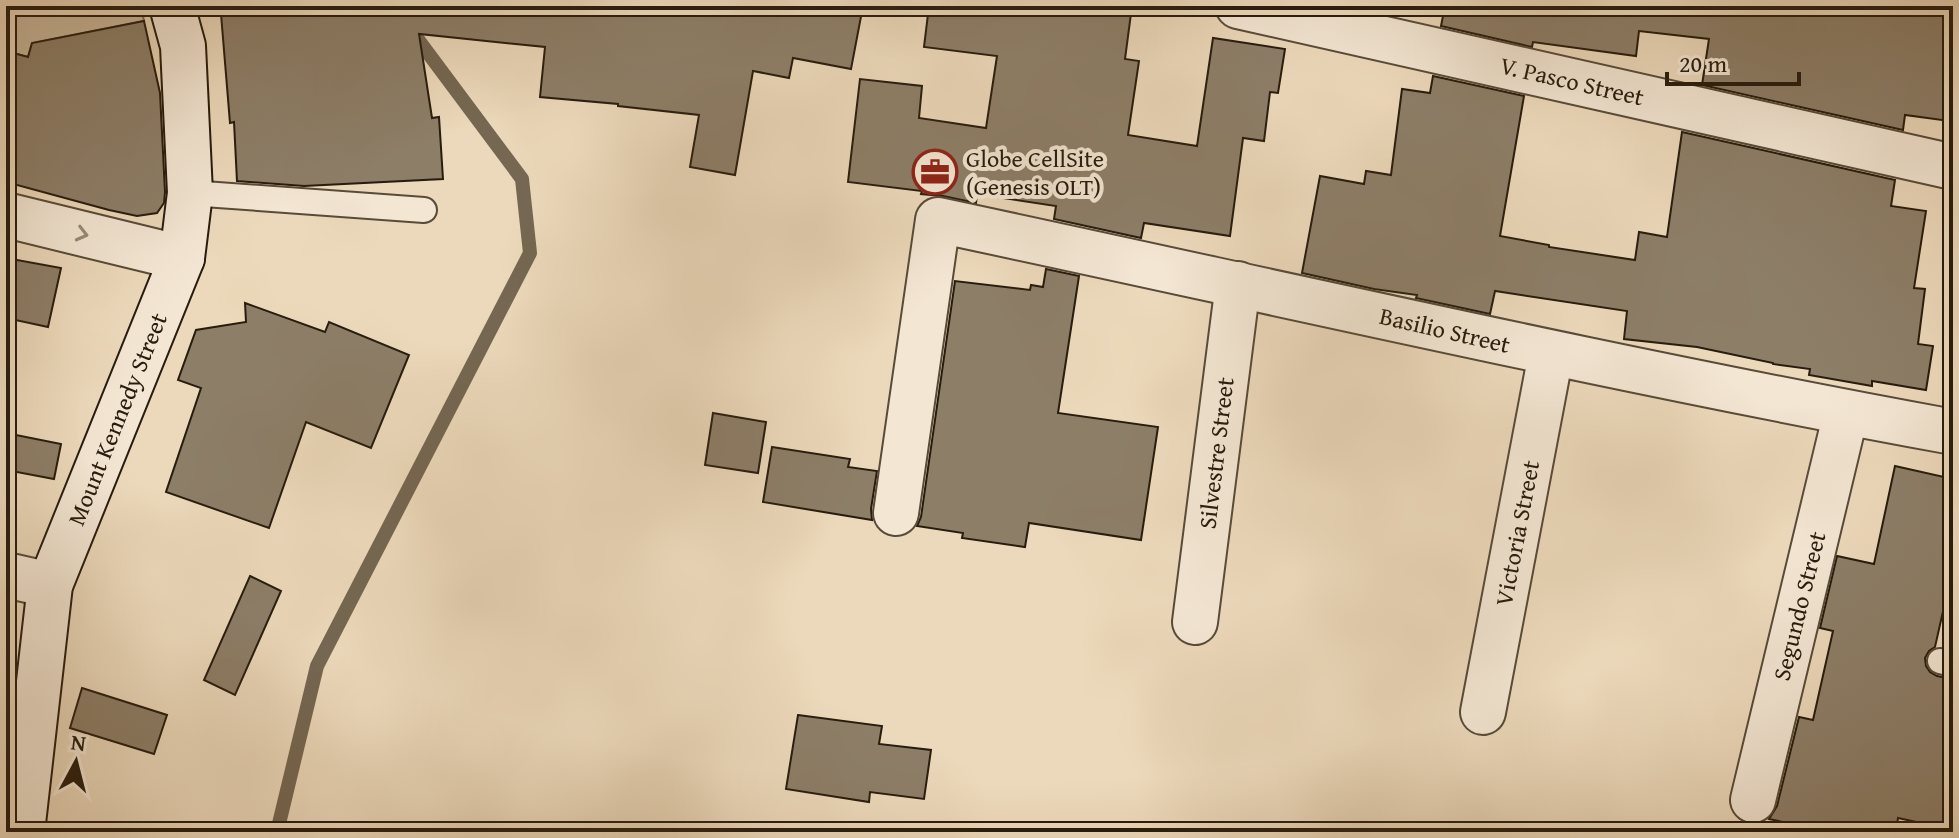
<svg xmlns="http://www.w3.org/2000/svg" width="1959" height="838" viewBox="0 0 1959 838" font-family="'Gentium Book Plus',serif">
<rect width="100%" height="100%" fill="#ecd9bb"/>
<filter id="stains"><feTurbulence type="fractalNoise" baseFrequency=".0025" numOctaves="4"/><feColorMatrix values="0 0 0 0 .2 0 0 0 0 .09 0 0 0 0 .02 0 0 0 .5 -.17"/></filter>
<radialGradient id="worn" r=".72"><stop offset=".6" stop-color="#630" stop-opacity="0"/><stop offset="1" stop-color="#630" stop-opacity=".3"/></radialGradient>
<!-- green -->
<polygon fill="#cbb99e" stroke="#796a56" stroke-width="2" points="6,6 141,6 144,21 32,43 28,57 6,51"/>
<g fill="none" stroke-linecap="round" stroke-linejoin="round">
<!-- stream -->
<polyline stroke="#756752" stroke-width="14" points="277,832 317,666 530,253 522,179 393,6"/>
</g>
<!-- building -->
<g fill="#8d7e68" stroke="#271c0e" stroke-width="2">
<polygon points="276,6 863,6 851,69 793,58 789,78 753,71 735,175 690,167 699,115 618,106 618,104 540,97 545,47 419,34 432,118 439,117 443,179 304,186 237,181 234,122 230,123 221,14 277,9"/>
<polygon points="929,6 1132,6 1125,59 1139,61 1128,135 1197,146 1213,38 1285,49 1278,93 1270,92 1264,141 1243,138 1230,236 1144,223 1141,238 1054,219 1056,206 977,194 976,203 943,196 921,194 922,191 848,182 860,79 922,86 919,118 986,128 997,56 924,47"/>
<polygon points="1445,6 1868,6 1911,14 1912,11 1953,18 1953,99 1949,121 1905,115 1903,130 1702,85 1709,39 1639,31 1636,56 1533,42 1532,47 1441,26"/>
<polygon points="144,21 160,93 165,192 164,203 157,213 137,216 109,210 6,182 6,51 28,57 32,43"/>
<polygon points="1433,76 1524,96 1500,236 1549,245 1549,247 1635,260 1639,232 1667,237 1682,132 1895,180 1891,206 1926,211 1914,288 1925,289 1918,344 1933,346 1926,390 1872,381 1872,386 1809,375 1810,369 1773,364 1773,363 1697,347 1624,339 1627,311 1495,291 1490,314 1416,298 1417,295 1374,289 1302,273 1320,176 1364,184 1366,171 1391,175 1402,89 1430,93"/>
<polygon points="6,258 61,268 48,327 6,318"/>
<polygon points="1046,269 1079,276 1058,413 1158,427 1141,540 1029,523 1025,547 962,538 963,533 917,526 921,517 955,281 1030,290 1031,285 1043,287"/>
<polygon points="245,303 325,332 329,322 409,355 371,448 306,422 269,528 166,492 201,388 178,380 196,330 246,322"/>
<polygon points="713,413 766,422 758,473 705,465"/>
<polygon points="6,433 61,444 54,479 6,470"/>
<polygon points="772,447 850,459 848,467 877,471 871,509 872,520 763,502"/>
<polygon points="1895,466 1953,479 1953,567 1935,647 1929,651 1925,658 1926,666 1930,672 1937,676 1953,679 1953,830 1898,818 1896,832 1830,832 1769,819 1777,806 1799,717 1813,720 1833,631 1820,628 1837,556 1874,564"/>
<polygon points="250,576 281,591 235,695 204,680"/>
<polygon points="82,688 167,715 154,754 70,728"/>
<polygon points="798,715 882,726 879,744 931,750 924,799 870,792 869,802 786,789"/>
</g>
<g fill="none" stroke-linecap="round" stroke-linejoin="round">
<!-- lane casing -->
<g stroke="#584b39" stroke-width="28">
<g id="lane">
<polyline points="190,193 424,210"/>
<polyline points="1940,661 1953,664"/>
</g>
</g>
<!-- street casing -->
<g stroke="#584b39" stroke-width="48">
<g id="street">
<polyline points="1238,6 1953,167"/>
<polyline points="6,215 182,258"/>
<path d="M896,513L938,220C1276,292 1613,370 1953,432"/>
<polyline points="6,575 50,585"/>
<polyline points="1195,622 1238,284"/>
<polyline points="1483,712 1551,354"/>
<polyline points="1753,800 1846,413"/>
</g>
</g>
<!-- secondary casing -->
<g stroke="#271c0e" stroke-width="48">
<polyline id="secondary" points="22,832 50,585 182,258 190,193 183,46 172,6"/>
</g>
<!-- lane -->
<use href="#lane" stroke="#f3e6d3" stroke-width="24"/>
<!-- street -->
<use href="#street" stroke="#f3e6d3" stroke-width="44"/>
<!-- secondary -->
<use href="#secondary" stroke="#f3e6d3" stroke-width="44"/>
</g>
<!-- one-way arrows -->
<defs><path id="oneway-chevron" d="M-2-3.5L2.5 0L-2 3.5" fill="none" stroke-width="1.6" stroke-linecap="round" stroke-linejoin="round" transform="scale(2)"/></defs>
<use stroke="#978b7a" href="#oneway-chevron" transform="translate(82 234) rotate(14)"/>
<!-- icons -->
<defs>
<g id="office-ring" transform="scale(2.3)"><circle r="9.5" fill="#f3e6d3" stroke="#8f2418" stroke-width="1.5"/><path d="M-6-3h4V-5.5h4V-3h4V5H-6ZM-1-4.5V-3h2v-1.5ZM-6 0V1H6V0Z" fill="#8f2418"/></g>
</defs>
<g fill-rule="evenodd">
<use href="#office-ring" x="935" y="172"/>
</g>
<g text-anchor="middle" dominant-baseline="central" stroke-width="8" stroke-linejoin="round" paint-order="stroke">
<!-- street labels -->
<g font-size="24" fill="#271c0e" stroke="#f3e6d3">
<text transform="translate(1572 81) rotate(13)">V. Pasco Street</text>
<text transform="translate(1445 330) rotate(13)">Basilio Street</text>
<text transform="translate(117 419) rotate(-68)">Mount Kennedy Street</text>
<text transform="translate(1216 453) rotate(-83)">Silvestre Street</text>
<text transform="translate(1517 533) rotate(-79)">Victoria Street</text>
<text transform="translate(1799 606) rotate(-76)">Segundo Street</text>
</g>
<!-- poi labels -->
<g font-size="24" fill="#271c0e" stroke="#f3e6d3" text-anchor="start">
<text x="966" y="158">Globe CellSite<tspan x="966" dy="28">(Genesis OLT)</tspan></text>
</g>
</g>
<!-- margin -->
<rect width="1959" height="838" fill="none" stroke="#ecd9bb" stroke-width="32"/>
<rect x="8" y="8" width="1943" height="822" fill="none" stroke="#271c0e" stroke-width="4"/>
<rect x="16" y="16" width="1927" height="806" fill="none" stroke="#271c0e" stroke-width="2"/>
<!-- north arrow -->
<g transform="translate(76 762) rotate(7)" stroke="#f3e6d3" stroke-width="6" paint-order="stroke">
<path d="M0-6L14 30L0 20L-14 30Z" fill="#271c0e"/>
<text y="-12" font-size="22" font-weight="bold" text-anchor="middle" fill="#271c0e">N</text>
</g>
<!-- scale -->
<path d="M1667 72v12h132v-12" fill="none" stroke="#271c0e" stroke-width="4"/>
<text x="1679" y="72" font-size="24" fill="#271c0e" stroke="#f3e6d3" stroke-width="6" paint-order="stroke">20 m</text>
<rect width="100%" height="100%" filter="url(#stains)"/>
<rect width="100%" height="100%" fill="url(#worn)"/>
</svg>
